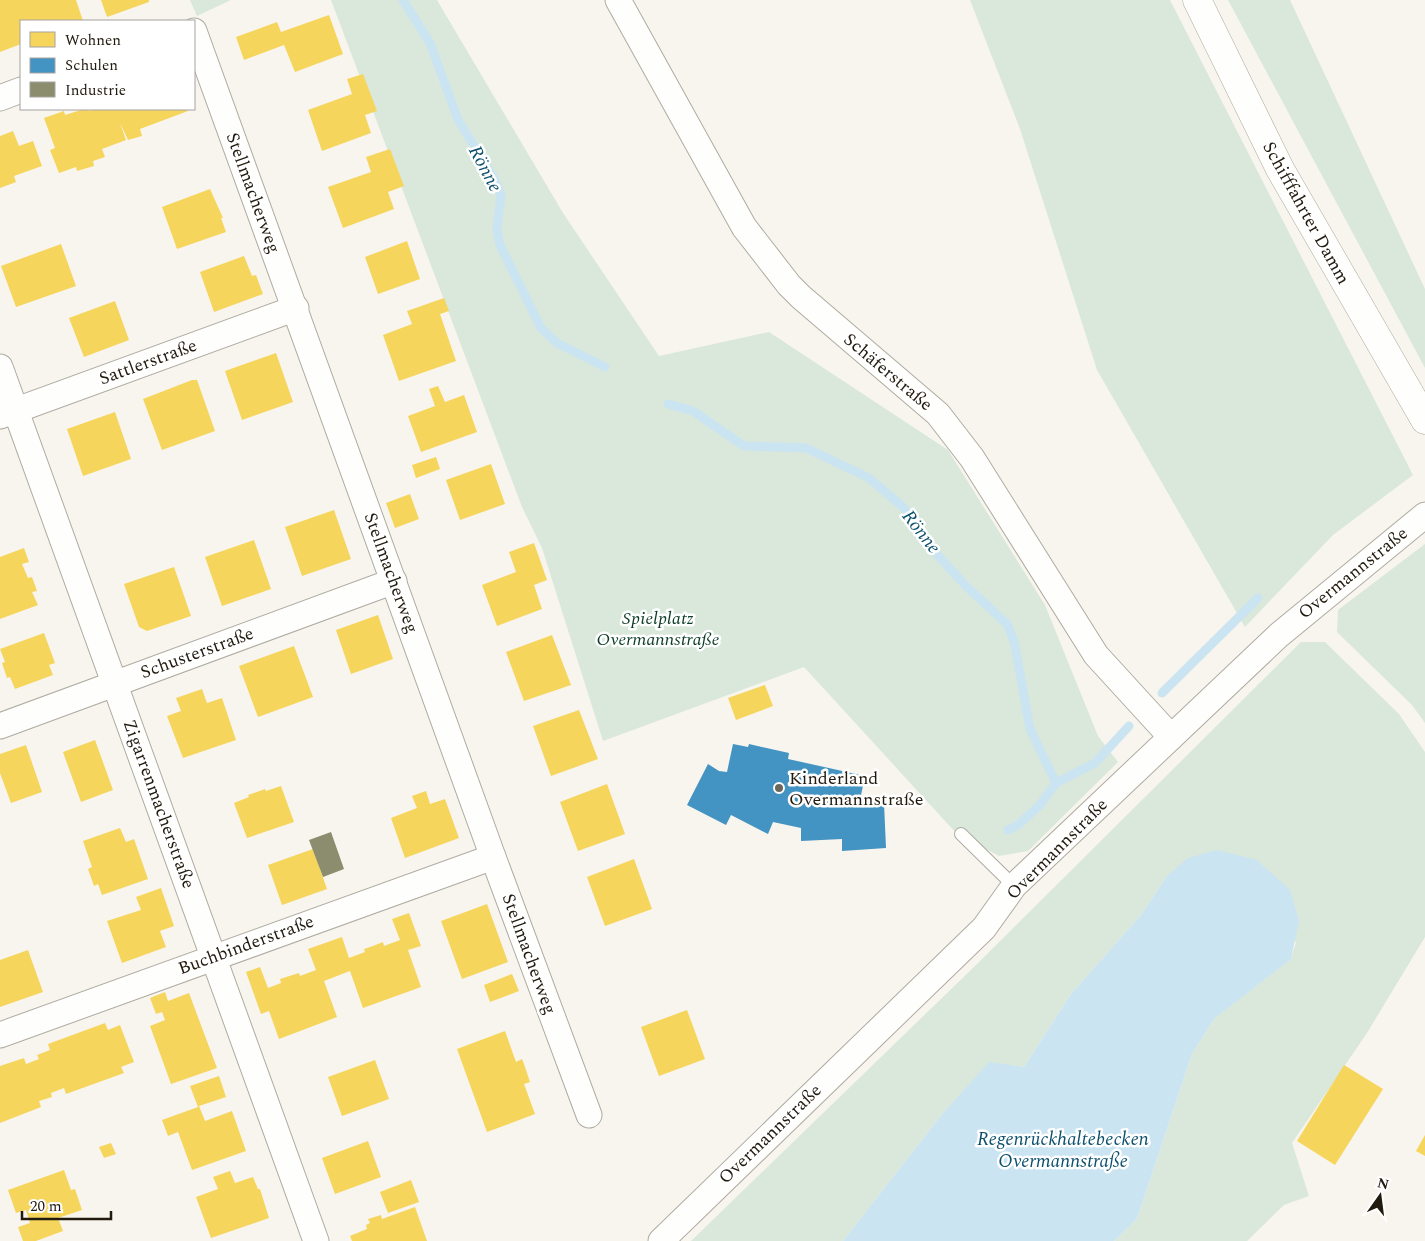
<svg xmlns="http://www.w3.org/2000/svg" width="1425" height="1241" viewBox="0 0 1425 1241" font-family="Spectral,serif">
<rect width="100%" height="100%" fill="#f8f5ee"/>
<!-- green -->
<g fill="#d9e8db">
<polygon points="190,0 231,0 197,16"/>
<polygon points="331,0 437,0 563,213 659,356 769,332 948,450 1045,605 1098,736 1118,762 1028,851 999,856 956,833 804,667 603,741 542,548 522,507"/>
<polygon points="970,0 1170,0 1413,475 1333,535 1245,627 1097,370 1020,129"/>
<polygon points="1228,0 1290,0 1425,289 1425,368"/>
<polygon points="1425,544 1425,723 1412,705 1337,632 1338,610"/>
<polygon points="1301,642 1325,642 1399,714 1425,752 1425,937 1367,1033 1292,1143 1309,1196 1284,1205 1247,1241 1114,1241 1137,1219 1192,1054 1214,1019 1291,958 1296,942 1167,876 1141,915 1071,994 1024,1067 989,1063 943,1113 843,1241 691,1241 976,965"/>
</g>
<!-- water -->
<polygon fill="#cbe4f2" points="1217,850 1257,860 1290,890 1299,921 1291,959 1214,1019 1192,1054 1137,1219 1114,1241 843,1241 943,1113 989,1062 1024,1067 1071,994 1141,915 1167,876 1188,858"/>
<!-- homes -->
<g fill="#f6d55c">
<polygon points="0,0 76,0 83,21 21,21 21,44 0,52"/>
<polygon points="101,0 149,0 149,2 107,17"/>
<polygon points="329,15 343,54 295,72 284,45 244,60 236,37 277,22 281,32"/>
<polygon points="363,74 377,111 365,115 371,133 322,151 308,110 352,94 347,79"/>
<polygon points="84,109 88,109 89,111 95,109 187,109 188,111 140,129 142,136 128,140 120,123 126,140 102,149 105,157 93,161 94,166 77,171 76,167 59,173 50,150 55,148 44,118 64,111 65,115"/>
<polygon points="13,131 19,146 33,141 42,166 14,176 16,182 0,188 0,136"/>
<polygon points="390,149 404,186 388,192 394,209 343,228 328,187 371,172 366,157"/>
<polygon points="210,189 223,218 221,218 226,232 177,249 162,207"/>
<polygon points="407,241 420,279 378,294 365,257"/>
<polygon points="61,244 76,286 16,307 1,266"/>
<polygon points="244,256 252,276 256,275 263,294 214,312 200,272"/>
<polygon points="444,298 449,311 440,314 456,361 399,381 383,335 412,324 407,311"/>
<polygon points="115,301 129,340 84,357 69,318"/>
<polygon points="276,353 293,402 242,420 225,371"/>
<polygon points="192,380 197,380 215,431 162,450 143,399"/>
<polygon points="438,386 445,402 464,395 477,432 421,452 408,416 435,406 429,389"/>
<polygon points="115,412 131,459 83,476 67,429"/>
<polygon points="436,457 440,469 416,478 412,465"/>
<polygon points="491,464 505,504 460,520 446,480"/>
<polygon points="410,494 419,519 395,528 386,503"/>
<polygon points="334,510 351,559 302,576 285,527"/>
<polygon points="254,540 271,589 222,606 205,557"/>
<polygon points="534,543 547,580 534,585 542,609 497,626 482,585 516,572 509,552"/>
<polygon points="24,548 29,562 22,564 28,578 32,577 37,591 32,592 38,605 0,619 0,557"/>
<polygon points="174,567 191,616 147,631 139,627 124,584"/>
<polygon points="378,615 393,659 351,674 336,630"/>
<polygon points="44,633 55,663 49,665 53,675 15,689 10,677 7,678 2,663 5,662 0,649"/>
<polygon points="552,635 571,685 524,701 506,652"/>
<polygon points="294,646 313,697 258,717 239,666"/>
<polygon points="765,685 773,706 736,720 728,698"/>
<polygon points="202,689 207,703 222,698 236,740 183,758 167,716 181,711 176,698"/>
<polygon points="579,710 598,759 551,776 533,726"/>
<polygon points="95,740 113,790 81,802 63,752"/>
<polygon points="26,745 42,792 11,803 0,773 0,754"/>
<polygon points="607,784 625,834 578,851 560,802"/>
<polygon points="281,786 294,822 247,838 234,803 249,797 248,795 265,789 266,791"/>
<polygon points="426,791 430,804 445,799 459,838 405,858 391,818 417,808 412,796"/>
<polygon points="120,828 126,842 134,839 148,879 102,895 98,884 94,886 88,869 92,867 83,841"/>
<polygon points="313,849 327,889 282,905 268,865"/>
<polygon points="634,859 652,909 605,926 587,877"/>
<polygon points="161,888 174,926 160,931 166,947 122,963 107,921 141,910 136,897"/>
<polygon points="487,904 508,962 462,979 441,921"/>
<polygon points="409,913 421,946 408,950 421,987 363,1008 350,971 324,981 337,1017 279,1039 269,1011 261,1014 246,972 260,967 268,988 281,983 280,979 299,973 300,976 316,970 308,949 342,937 349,958 365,952 364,949 373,946 383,942 384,946 400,940 392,919"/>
<polygon points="28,950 43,992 0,1007 0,960"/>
<polygon points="512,974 519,991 490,1002 484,985"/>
<polygon points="165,992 168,1001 189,993 217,1068 171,1084 150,1026 165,1020 162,1012 156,1014 150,998"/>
<polygon points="687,1010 705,1059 659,1076 641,1027"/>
<polygon points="105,1023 108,1030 120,1025 134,1062 121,1067 124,1073 66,1094 64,1088 51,1093 52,1097 39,1101 41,1107 0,1123 0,1066 24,1058 26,1064 39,1059 37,1055 50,1050 48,1044"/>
<polygon points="505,1031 516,1062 522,1059 524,1064 530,1082 524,1084 535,1114 487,1132 457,1049"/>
<polygon points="375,1060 389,1099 342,1116 328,1077"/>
<polygon points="1344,1065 1383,1089 1335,1165 1297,1141"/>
<polygon points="219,1076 226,1097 199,1106 205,1121 232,1111 246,1151 192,1170 178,1132 168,1136 162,1120 198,1107 190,1086"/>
<polygon points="1425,1135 1425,1156 1416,1151"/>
<polygon points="368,1141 381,1177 335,1194 322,1158"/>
<polygon points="111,1143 116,1154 104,1158 99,1147"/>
<polygon points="64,1170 71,1190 75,1189 82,1210 58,1218 63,1231 36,1241 23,1241 18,1227 30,1223 26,1210 16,1213 8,1190"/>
<polygon points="230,1171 235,1183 253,1177 258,1189 260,1189 269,1218 211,1238 196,1197 218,1189 213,1177"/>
<polygon points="411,1180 419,1202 388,1213 380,1192"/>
<polygon points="415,1207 427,1241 352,1241 350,1236 367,1229 366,1225 370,1223 368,1219 381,1215 382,1219"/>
</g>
<!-- schools -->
<polygon fill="#4393c3" points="733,744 748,747 749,744 789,753 788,759 865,776 860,800 873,803 884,803 886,848 842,851 842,839 801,841 801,828 773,822 768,834 731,815 726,825 687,805 708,764 719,771 727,772"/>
<!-- industry -->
<polygon fill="#8c8c6e" points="331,832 344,869 323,877 309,840"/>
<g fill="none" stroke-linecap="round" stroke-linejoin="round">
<!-- stream -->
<g stroke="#cbe4f2" stroke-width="9">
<polyline points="403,0 430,43 458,120 494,178 501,195 497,229 500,245 541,328 557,343 605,367"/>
<polyline points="668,404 693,411 744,446 806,448 869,478 904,508 930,547 967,587 1007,624 1014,641 1030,729 1056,783"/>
<polyline points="1162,693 1258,598"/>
<polyline points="1008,830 1018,825 1040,805 1056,783 1095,763 1129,726"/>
</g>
<!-- service casing -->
<g stroke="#afaba2" stroke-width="14">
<polyline id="service" points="961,834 1014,886"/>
</g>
<!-- minor casing -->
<g stroke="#afaba2" stroke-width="27">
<g id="minor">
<polyline points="618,0 744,227 789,285 801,297 938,414 972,458 1096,655 1171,737"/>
<polyline points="194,31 493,857 589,1115"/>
<polyline points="0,98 21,90"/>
<polyline points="0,367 316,1241"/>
<polyline points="0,416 296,308"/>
<polyline points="0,726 394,581"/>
<polyline points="0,1035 493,857"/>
<polyline points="661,1241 984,928 1014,886 1279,635 1425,515"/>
</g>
</g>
<!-- primary casing -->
<g stroke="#afaba2" stroke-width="29">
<polyline id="primary" points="1197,0 1280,169 1425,420"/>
</g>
<!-- service -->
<use href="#service" stroke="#fefefc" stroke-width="12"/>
<!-- minor -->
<use href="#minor" stroke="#fefefc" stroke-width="25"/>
<!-- primary -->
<use href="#primary" stroke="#fefefc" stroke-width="28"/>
</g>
<!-- markers -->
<circle fill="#6c675c" stroke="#fff" stroke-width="2" cx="779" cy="788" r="5"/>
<g text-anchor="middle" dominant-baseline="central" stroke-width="5" stroke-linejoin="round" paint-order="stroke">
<!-- street labels -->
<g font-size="18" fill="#211a0e" stroke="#fff">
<text transform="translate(253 193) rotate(70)">Stellmacherweg</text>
<text transform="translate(1306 213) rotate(61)">Schifffahrter Damm</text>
<text transform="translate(148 362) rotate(-20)">Sattlerstraße</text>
<text transform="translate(888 372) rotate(40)">Schäferstraße</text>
<text transform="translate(391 573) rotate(70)">Stellmacherweg</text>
<text transform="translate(1353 573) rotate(-39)">Overmannstraße</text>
<text transform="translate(197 653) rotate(-20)">Schusterstraße</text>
<text transform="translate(159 804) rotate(70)">Zigarrenmacherstraße</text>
<text transform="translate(1057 849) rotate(-45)">Overmannstraße</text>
<text transform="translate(246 945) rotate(-20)">Buchbinderstraße</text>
<text transform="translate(529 954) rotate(70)">Stellmacherweg</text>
<text transform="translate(770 1134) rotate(-44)">Overmannstraße</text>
</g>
<!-- park labels -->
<g font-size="18" font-style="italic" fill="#0c3c27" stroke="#fff">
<text x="658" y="618">Spielplatz<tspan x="658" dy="21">Overmannstraße</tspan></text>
</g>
<!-- poi labels -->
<g font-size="18" fill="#211a0e" stroke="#fff" text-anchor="start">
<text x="789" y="778">Kinderland<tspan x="789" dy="21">Overmannstraße</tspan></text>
</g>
<!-- water labels -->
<g font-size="19" font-style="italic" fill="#0c506d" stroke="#fff">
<text transform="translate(485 169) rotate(62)">Rönne</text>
<text transform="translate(921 532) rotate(52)">Rönne</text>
<text x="1063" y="1139">Regenrückhaltebecken<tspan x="1063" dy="22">Overmannstraße</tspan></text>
</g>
</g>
<!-- legend -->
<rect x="20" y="20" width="175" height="90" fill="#ffffff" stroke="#a6a39f"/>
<rect x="30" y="32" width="25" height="15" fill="#f6d55c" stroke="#a6a39f"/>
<text x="65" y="45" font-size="15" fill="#211a0e">Wohnen</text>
<rect x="30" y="58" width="25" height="15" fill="#4393c3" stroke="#a6a39f"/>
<text x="65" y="70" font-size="15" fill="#211a0e">Schulen</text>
<rect x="30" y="82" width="25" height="15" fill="#8c8c6e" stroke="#a6a39f"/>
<text x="65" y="95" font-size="15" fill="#211a0e">Industrie</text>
<!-- north arrow -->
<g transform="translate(1380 1196) rotate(14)" stroke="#ffffff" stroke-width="4" paint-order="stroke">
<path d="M0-4L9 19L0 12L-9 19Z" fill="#211a0e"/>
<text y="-8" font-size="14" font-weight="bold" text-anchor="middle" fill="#211a0e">N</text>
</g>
<!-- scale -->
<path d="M22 1211v8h89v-8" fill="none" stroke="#211a0e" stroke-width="2.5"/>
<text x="30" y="1211" font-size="15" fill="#211a0e" stroke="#ffffff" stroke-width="4" paint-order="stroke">20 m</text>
</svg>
